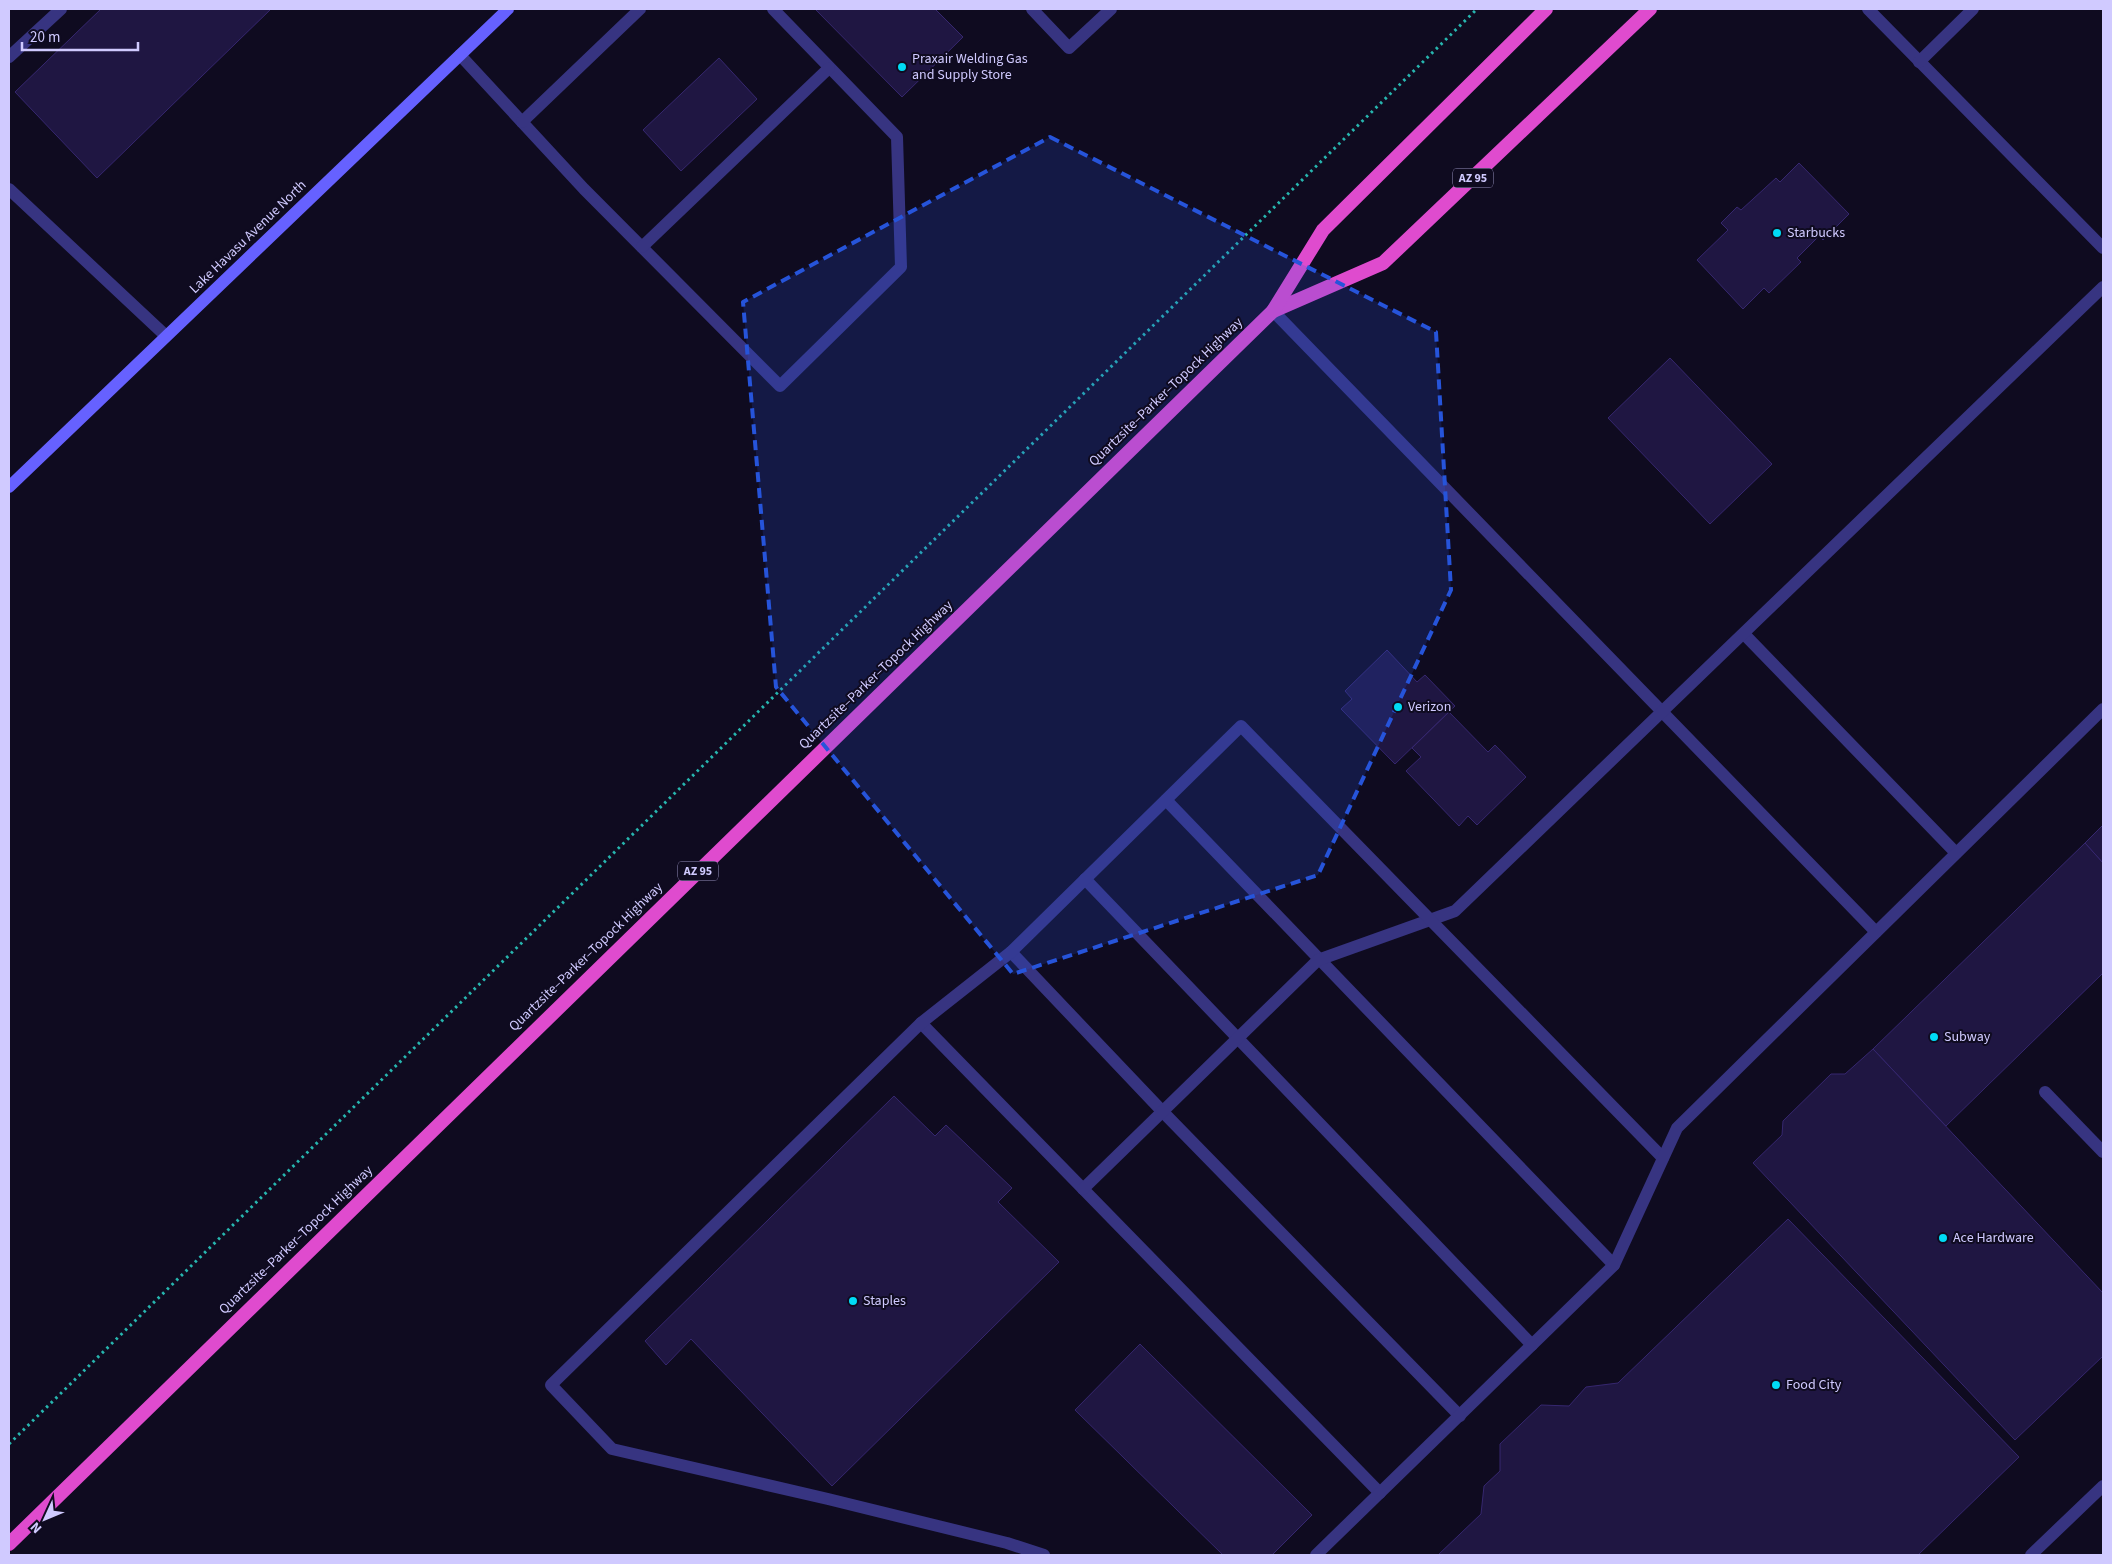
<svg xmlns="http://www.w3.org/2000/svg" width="2112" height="1564" viewBox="0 0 2112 1564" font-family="'Source Sans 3',sans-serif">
<rect width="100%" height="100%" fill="#0f0b20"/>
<!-- building -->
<g fill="#1f1642" stroke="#36276f">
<polygon points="101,9 271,9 97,178 15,92"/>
<polygon points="815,9 935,9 963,37 902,97"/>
<polygon points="719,58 757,99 681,171 643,130"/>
<polygon points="1799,163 1849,214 1823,240 1819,236 1797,258 1801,262 1769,293 1764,288 1743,309 1697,260 1728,230 1721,223 1737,207 1741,210 1776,178 1780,182"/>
<polygon points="1670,358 1772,464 1710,524 1608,418"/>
<polygon points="1387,650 1417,682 1425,675 1455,706 1395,764 1341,709 1352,699 1345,691"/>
<polygon points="1449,712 1488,752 1495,745 1526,777 1477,825 1468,816 1459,826 1406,771 1421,757 1412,748"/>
<polygon points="2103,825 2103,863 2085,843"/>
<polygon points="2085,843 2103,863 2103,973 1946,1126 1873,1049"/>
<polygon points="1873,1049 2103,1293 2103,1356 2015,1440 1753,1163 1782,1135 1783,1121 1831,1074 1845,1074"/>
<polygon points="894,1096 935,1136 946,1125 1012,1188 998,1202 1059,1262 832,1486 691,1339 666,1365 645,1341"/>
<polygon points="1788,1219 2019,1457 1918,1555 1438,1555 1481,1514 1484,1486 1500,1471 1500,1444 1541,1405 1569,1406 1586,1387 1618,1383"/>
<polygon points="1140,1344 1312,1515 1272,1555 1223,1555 1075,1410"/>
</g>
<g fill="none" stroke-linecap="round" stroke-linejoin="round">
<!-- path -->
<polyline stroke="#27b6af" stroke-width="3" stroke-dasharray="2.5 4" stroke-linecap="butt" points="9,1444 1477,9"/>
<!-- service -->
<g stroke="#373481" stroke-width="12">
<polyline points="1032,9 1069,48 1111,9"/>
<polyline points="1868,9 2103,248"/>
<polyline points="460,55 584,189 780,386 901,267 897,137 773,9"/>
<polyline points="9,57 61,9"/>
<polyline points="1919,62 1973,9"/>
<polyline points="522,122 640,9"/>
<polyline points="9,189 166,336"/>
<polyline points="642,247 829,68"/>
<polyline points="1273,311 1876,932"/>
<polyline points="1744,634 1956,853"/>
<polyline points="1166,800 1614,1265"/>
<polyline points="1085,879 1532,1345"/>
<polyline points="1011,952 1162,1111 1460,1416"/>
<polyline points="921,1023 1380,1493"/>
<polyline points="2045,1092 2103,1152"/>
<polyline points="1083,1189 1318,960 1455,911 2103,287"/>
<polyline points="1044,1555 1007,1543 828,1499 612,1449 551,1385 921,1023 1011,952 1241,726 1663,1158"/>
<polyline points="1316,1555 1614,1265 1677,1128 2103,709"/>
<polyline points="2031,1555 2103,1486"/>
</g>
<!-- secondary -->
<polyline stroke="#6661ff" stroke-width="12" points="9,487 508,9"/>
<!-- trunk -->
<g stroke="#df4bce" stroke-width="14">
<polyline points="1273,311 1383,263 1650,9"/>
<polyline points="9,1544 1273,311 1323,230 1546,9"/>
</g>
</g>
<!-- marked area -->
<path fill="#2654da" fill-opacity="0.2" stroke="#2654da" stroke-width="4" stroke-dasharray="10 6" stroke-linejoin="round" d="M1050,137L1436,332L1451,590L1318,875L1013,974L776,687L743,302Z"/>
<!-- markers -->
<g fill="#00dbf5" stroke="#0f0b20" stroke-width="2">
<circle cx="902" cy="67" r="5"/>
<circle cx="1777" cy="233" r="5"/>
<circle cx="1398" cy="707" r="5"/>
<circle cx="1934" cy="1037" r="5"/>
<circle cx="1943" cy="1238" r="5"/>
<circle cx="853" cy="1301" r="5"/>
<circle cx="1776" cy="1385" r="5"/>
</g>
<g text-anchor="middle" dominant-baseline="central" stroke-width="4" stroke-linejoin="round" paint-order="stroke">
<!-- shield labels -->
<g fill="#0f0b20" stroke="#9691bc" stroke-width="1">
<rect x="1453" y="168.5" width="40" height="19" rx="4"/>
<rect x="678" y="861.5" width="40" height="19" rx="4"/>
</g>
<g font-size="12" font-weight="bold" fill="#d0caff">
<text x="1473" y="178">AZ 95</text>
<text x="698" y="871">AZ 95</text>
</g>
<!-- poi labels -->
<g font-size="14" fill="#d0caff" stroke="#0f0b20" text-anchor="start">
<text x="912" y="59">Praxair Welding Gas<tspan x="912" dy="16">and Supply Store</tspan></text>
<text x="1787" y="233">Starbucks</text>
<text x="1408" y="707">Verizon</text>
<text x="1944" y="1037">Subway</text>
<text x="1953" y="1238">Ace Hardware</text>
<text x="863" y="1301">Staples</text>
<text x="1786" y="1385">Food City</text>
</g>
<!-- street labels -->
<g font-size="14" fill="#d0caff" stroke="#0f0b20">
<text transform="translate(248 237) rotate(-44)">Lake Havasu Avenue North</text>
<text transform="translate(1166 392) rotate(-44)">Quartzsite–Parker–Topock Highway</text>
<text transform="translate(876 675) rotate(-44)">Quartzsite–Parker–Topock Highway</text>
<text transform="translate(586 957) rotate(-44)">Quartzsite–Parker–Topock Highway</text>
<text transform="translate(296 1240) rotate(-44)">Quartzsite–Parker–Topock Highway</text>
</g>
</g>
<!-- border -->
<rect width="2112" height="1564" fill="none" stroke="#d0caff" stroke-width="20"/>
<!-- north arrow -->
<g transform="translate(45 1519) rotate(226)" stroke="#0f0b20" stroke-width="4" paint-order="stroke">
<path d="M0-4L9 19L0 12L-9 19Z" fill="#d0caff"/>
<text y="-8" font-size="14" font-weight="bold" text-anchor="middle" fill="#d0caff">N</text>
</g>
<!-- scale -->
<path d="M22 42v8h116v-8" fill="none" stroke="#d0caff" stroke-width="2.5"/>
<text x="30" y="42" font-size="15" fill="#d0caff" stroke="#0f0b20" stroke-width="4" paint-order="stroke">20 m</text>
</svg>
